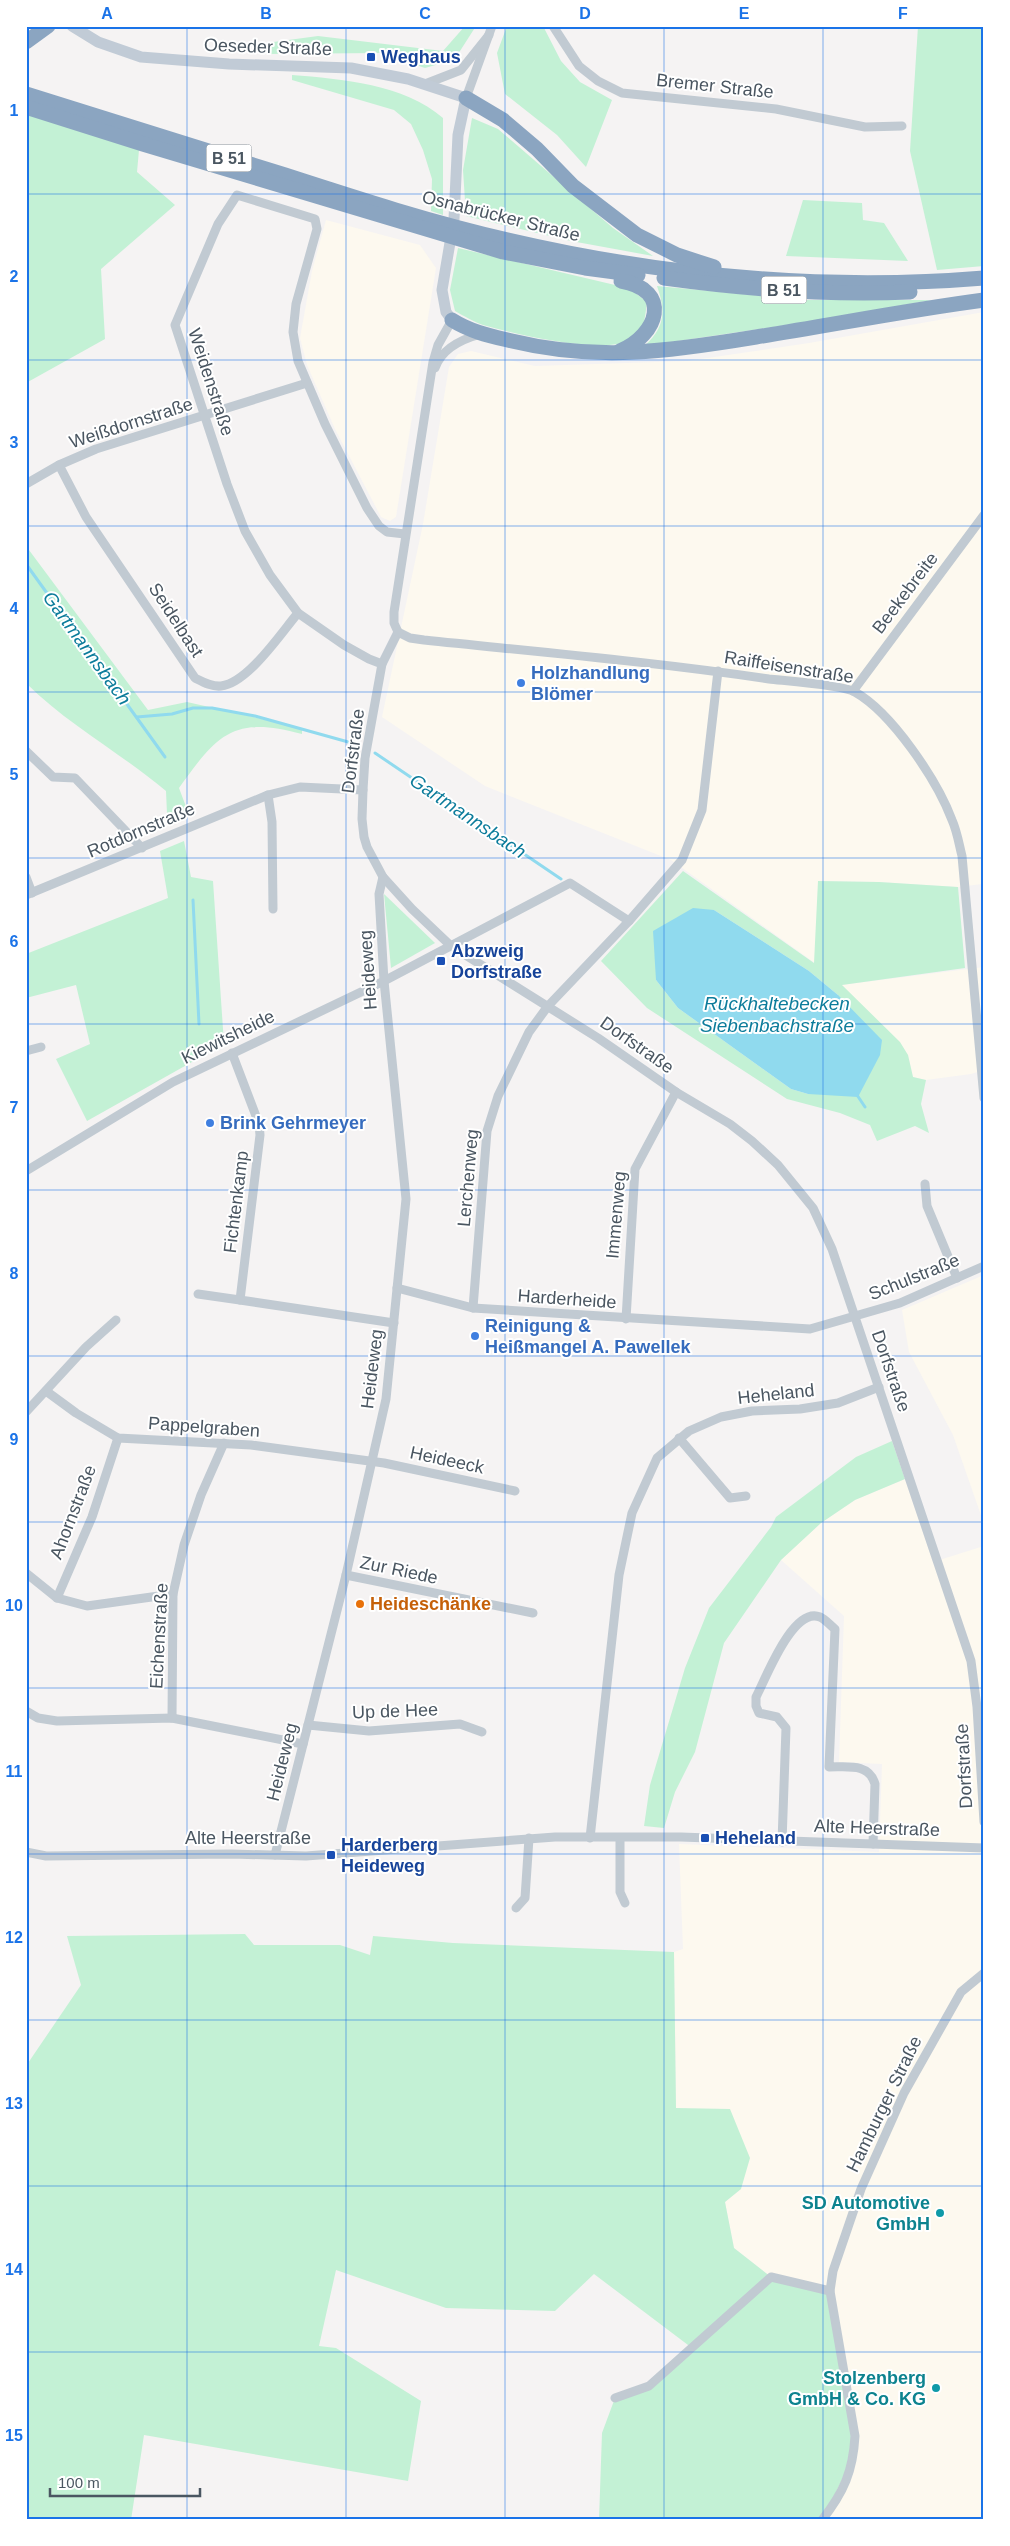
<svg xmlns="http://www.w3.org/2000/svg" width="1010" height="2546" viewBox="0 0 1010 2546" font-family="Helvetica,sans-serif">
<rect width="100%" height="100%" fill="#f5f3f3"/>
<!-- commercial -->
<g fill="#fdf9ef">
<polygon points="326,220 420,245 436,268 396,517 390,521 381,517 335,429 307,365 300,338 312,271"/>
<polygon points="984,312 984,937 982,884 958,887 879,882 819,881 815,963 671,860 485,786 382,717 423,524 449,367 458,354 471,351 535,366 687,361 809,343"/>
<polygon points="984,967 984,1070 971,1074 926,1080 913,1077 908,1055 841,985"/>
<polygon points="984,1275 984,1524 953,1435 909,1352 902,1310"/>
<polygon points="905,1479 933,1562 984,1546 984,2520 822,2520 771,2277 734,2248 725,2202 741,2189 676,2108 674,1952 683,1949 679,1844 879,1852 882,1764 839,1762 844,1616 781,1560 821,1523 855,1500"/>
</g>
<!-- green -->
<g fill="#c3f1d5" fill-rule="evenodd">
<polygon points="465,26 476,26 460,51 446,62 425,68 380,53 265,54 266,43 318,36 443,51"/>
<polygon points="507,26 543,26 561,61 580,82 612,100 586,167 557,135 505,94 497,53"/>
<polygon points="918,26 984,26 984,266 937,270 910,151"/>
<path d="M292,75C342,79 404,84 443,118V215L431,211L432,179L423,150L411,124L394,110L292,80Z"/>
<polygon points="26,114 139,150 137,172 175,205 101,269 105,339 26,383"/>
<polygon points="472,118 498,129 613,228 653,256 571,241 466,216 463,170"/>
<polygon points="803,200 862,203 863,220 884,223 908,261 786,256"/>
<path d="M458,248L615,285L634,292L647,302C645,316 645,332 631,340C602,355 515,334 483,325C474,322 464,316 455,311L450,290Z"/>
<path d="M657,286L808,300H932L814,321L644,346C665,328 666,311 657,286Z"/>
<path d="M26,546L148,710L187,702L302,728V734C233,715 217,735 179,788L188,812L173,823L167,814L166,791C121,753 68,725 26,683Z"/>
<polygon points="184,841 191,877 213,881 224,1044 87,1121 56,1059 90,1044 76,985 26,998 26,954 168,898 160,851"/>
<path d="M683,871L814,963L818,881L879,882L958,887L965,968L842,985L900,1042L908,1055L913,1077L926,1080L921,1104L929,1133L915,1126L877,1141L870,1125L840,1113L787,1099L647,1008L601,961ZM714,910L809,971L838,995L808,1094L791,1089L678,1008L656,980Z"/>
<polygon points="384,894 435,943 391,968"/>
<polygon points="892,1441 905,1479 855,1500 821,1523 781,1560 724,1643 695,1752 675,1792 664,1828 644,1826 650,1785 685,1668 709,1608 771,1527 776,1517 856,1457"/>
<polygon points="245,1934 254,1945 340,1945 370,1955 373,1936 453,1943 674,1952 676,2108 730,2109 750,2158 741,2189 725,2202 734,2248 771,2277 830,2291 846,2377 853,2458 822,2520 599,2520 602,2433 615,2398 649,2386 692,2348 594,2274 555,2311 446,2308 336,2270 319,2346 336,2348 421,2401 408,2481 144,2435 131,2520 26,2520 26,2066 81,1985 67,1936"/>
</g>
<!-- water -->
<polygon fill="#90daee" points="693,908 714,910 809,971 838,995 882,1040 880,1055 858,1097 808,1094 791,1089 678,1008 656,980 653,931"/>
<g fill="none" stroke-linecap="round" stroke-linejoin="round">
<!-- stream -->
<g stroke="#90daee" stroke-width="3">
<polyline points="26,564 165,757"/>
<polyline points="137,717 172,714 193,708 212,708 255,716 359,745"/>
<polyline points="375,753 561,879"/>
<polyline points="193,900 199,1024"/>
<polyline points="857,1095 865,1107"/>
</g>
<!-- street -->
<g stroke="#c1cad2" stroke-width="9">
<polyline points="553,26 579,66 598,81 622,93 776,109 865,127 902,126"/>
<polyline points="425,84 461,70 489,35"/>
<polyline points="466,98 492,26"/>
<path d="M435,368C442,348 462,339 481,334"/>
<path d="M59,465L86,517L195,678C203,682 212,687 221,686C248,683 281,633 298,613"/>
<polyline points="26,484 59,465 96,449 307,383"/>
<polyline points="398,632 382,664 365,758 363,790 362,819 364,837 367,847 383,877 412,909 451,946 598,1038 676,1092 730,1124 752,1141 778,1165 813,1208 832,1249 971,1661 977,1707 984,1822"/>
<path d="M398,632L410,638L424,640C539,652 655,662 769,679C787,681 843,685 855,692C892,713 937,780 952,820C957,831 959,844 962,856L984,1098"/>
<polyline points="398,632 394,623 394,612 433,362 438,345 452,320"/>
<polyline points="382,664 369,659 344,645 298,613 270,575 245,531 227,484 175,325 218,224 237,195 315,219 317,229 296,304 293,332 298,361 325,424 367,508 379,526 387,532 405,534"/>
<polyline points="853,691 984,515"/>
<polyline points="26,751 53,777 75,778 142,848"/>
<polyline points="268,795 272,822 273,909"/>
<polyline points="26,877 32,893"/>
<polyline points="26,895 268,795 300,787 363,790"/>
<polyline points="26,1051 41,1047"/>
<polyline points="232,1053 259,1124 260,1135 240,1300 394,1323"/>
<polyline points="26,1171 173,1082 384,981 570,883 629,921"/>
<polyline points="925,1184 927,1206 957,1278"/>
<polyline points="397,1288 473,1308 810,1329 900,1303 984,1266"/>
<polyline points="198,1294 240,1300"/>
<polyline points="473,1308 487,1131 498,1096 529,1032 548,1006 629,921 682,860 702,810 718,671"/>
<polyline points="626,1319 635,1169 676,1092"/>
<polyline points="46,1391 76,1413 118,1438 251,1445 384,1463 515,1491"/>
<polyline points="26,1412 86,1347 116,1320"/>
<polyline points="679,1438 730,1498 746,1496"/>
<polyline points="26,1573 57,1598 87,1606 173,1594"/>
<polyline points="346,1575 533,1613"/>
<polyline points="57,1598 92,1517 118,1438"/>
<polyline points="26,1711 38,1718 57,1721 172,1718 303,1744"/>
<polyline points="172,1718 173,1594 184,1545 201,1495 224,1443"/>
<polyline points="308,1725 369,1731 460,1724 482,1732"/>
<polyline points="590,1838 619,1575 632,1513 657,1458 689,1431 721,1417 752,1411 800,1409 838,1403 879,1387"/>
<polyline points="620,1838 620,1892 625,1903"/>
<path d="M782,1842L786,1728L777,1717L759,1713L756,1706V1697C766,1678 793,1606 820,1617C825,1619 831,1626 835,1629L829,1767C848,1767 869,1763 875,1784L873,1844"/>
<polyline points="26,1852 46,1856 231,1854 306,1856 555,1837 681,1837 984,1848"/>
<polyline points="275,1855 346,1575 386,1399 406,1199 384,981 379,894 383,877"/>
<polyline points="516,1908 525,1898 529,1838"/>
<polyline points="615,2398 649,2386 771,2277 830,2291"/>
<path d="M822,2520C844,2492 853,2471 855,2436L830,2291L833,2271L861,2189L904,2093L961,1992L984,1973"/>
</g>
<!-- secondary -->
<polyline stroke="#c1cbd6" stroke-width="11" points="72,26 98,42 141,57 229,64 351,68 408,79 466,98 458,135 454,219 442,290 446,312 452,320"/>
<!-- highway -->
<g stroke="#8ba5c1" stroke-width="15">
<polyline points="26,42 48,26"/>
<path d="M26,94C113,121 199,148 285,175C359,199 433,223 508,240C663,276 825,291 984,278"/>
<polyline points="466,98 503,120 537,149 573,186 637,235 677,255 714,267"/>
<polyline points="26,107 143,144 503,252 585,268 638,275"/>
<path d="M664,278C745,289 828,296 910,292"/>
<path d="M452,320C471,332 491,336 512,341C598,362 671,351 756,337C832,325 908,310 984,300"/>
<path d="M620,351C658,335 673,290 621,281"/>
</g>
</g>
<!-- grid -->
<path fill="none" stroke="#1a73e8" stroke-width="1" stroke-opacity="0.55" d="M187,26V2520M346,26V2520M505,26V2520M664,26V2520M823,26V2520M26,194H984M26,360H984M26,526H984M26,692H984M26,858H984M26,1024H984M26,1190H984M26,1356H984M26,1522H984M26,1688H984M26,1854H984M26,2020H984M26,2186H984M26,2352H984"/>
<!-- markers -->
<g fill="#1a4fb4" stroke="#fff" stroke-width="2">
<rect x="366" y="52" width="10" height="10" rx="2.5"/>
<rect x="436" y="956" width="10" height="10" rx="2.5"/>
<rect x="700" y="1833" width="10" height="10" rx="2.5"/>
<rect x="326" y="1850" width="10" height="10" rx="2.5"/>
</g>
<g fill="#3f7fe0" stroke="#fff" stroke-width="2">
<circle cx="521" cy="683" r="5"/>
<circle cx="210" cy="1123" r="5"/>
<circle cx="475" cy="1336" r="5"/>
</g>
<circle fill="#e8710a" stroke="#fff" stroke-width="2" cx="360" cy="1604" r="5"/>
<g fill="#0f9aa8" stroke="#fff" stroke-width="2">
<circle cx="940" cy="2213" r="5"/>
<circle cx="936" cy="2388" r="5"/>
</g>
<g text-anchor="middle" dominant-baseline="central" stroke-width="4" stroke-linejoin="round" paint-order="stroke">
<!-- shield labels -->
<g fill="#fff" stroke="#808990" stroke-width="1">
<rect x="206.5" y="144.5" width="45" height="27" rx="4"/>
<rect x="761.5" y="276.5" width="45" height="27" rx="4"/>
</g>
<g font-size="16" font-weight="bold" fill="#4a5661">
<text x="229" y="158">B 51</text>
<text x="784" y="290">B 51</text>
</g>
<!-- street labels -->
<g font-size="18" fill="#4a5661" stroke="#fff">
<text transform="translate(268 47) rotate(2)">Oeseder Straße</text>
<text transform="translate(715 86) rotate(6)">Bremer Straße</text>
<text transform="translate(501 216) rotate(14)">Osnabrücker Straße</text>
<text transform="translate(211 382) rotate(72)">Weidenstraße</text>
<text transform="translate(131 423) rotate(-18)">Weißdornstraße</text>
<text transform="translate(905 593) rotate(-53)">Beekebreite</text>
<text transform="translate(176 620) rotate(57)">Seidelbast</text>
<text transform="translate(789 667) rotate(9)">Raiffeisenstraße</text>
<text transform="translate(353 751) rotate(-83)">Dorfstraße</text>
<text transform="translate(141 830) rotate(-23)">Rotdornstraße</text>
<text transform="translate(368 970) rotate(-94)">Heideweg</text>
<text transform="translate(228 1037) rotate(-26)">Kiewitsheide</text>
<text transform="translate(637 1045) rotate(35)">Dorfstraße</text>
<text transform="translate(468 1178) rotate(-85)">Lerchenweg</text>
<text transform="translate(236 1202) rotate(-83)">Fichtenkamp</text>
<text transform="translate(616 1215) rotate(-85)">Immenweg</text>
<text transform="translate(914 1277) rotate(-22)">Schulstraße</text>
<text transform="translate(567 1299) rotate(4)">Harderheide</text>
<text transform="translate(372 1369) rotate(-83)">Heideweg</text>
<text transform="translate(891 1371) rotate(71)">Dorfstraße</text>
<text transform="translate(776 1394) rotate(-6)">Heheland</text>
<text transform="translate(204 1427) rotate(4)">Pappelgraben</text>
<text transform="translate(447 1460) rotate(12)">Heideeck</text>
<text transform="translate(73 1512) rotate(-69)">Ahornstraße</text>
<text transform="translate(399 1570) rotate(12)">Zur Riede</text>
<text transform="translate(159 1636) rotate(-87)">Eichenstraße</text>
<text transform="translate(395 1711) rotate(-2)">Up de Hee</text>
<text transform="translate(282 1762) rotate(-76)">Heideweg</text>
<text transform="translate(964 1766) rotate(-93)">Dorfstraße</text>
<text transform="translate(877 1828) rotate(2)">Alte Heerstraße</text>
<text x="248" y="1838">Alte Heerstraße</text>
<text transform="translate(884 2104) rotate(-64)">Hamburger Straße</text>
</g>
<!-- transit labels -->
<g font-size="18" font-weight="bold" fill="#164399" stroke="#fff" text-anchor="start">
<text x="381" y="57">Weghaus</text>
<text x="451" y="951">Abzweig<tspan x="451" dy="21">Dorfstraße</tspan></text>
<text x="715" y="1838">Heheland</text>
<text x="341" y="1845">Harderberg<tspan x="341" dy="21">Heideweg</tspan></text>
</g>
<!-- shop labels -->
<g font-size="18" font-weight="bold" fill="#366cbe" stroke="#fff" text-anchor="start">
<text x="531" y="673">Holzhandlung<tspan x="531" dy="21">Blömer</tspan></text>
<text x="220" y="1123">Brink Gehrmeyer</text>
<text x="485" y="1326">Reinigung &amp;<tspan x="485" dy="21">Heißmangel A. Pawellek</tspan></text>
</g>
<!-- food labels -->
<g font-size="18" font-weight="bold" fill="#c56008" stroke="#fff" text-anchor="start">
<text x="370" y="1604">Heideschänke</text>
</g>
<!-- culture labels -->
<g font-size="18" font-weight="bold" fill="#0d838f" stroke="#fff" text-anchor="end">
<text x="930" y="2203">SD Automotive<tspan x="930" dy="21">GmbH</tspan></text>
<text x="926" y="2378">Stolzenberg<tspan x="926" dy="21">GmbH &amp; Co. KG</tspan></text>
</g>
<!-- water labels -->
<g font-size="19" font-style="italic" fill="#0c7c9b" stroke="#fff">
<text transform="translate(87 648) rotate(54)">Gartmannsbach</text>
<text transform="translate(468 816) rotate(34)">Gartmannsbach</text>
<text x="777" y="1003">Rückhaltebecken<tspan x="777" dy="22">Siebenbachstraße</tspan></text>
</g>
</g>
<!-- border -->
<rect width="1010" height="2546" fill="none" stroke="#ffffff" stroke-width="55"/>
<!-- scale -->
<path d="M50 2488v8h150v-8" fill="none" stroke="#4a5661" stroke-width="2.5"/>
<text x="58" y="2488" font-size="15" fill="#4a5661" stroke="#ffffff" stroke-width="4" paint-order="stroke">100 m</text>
<rect x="28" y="28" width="954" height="2490" fill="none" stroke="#1a73e8" stroke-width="2"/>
<g font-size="16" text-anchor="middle" font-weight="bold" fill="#1a73e8">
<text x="107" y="19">A</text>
<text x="266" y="19">B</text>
<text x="425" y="19">C</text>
<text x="585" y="19">D</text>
<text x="744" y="19">E</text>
<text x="903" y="19">F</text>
<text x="14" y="116">1</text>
<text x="14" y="282">2</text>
<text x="14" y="448">3</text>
<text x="14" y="614">4</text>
<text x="14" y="780">5</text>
<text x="14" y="947">6</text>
<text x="14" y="1113">7</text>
<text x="14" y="1279">8</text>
<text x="14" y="1445">9</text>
<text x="14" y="1611">10</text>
<text x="14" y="1777">11</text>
<text x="14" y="1943">12</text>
<text x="14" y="2109">13</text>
<text x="14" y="2275">14</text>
<text x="14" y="2441">15</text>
</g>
</svg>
